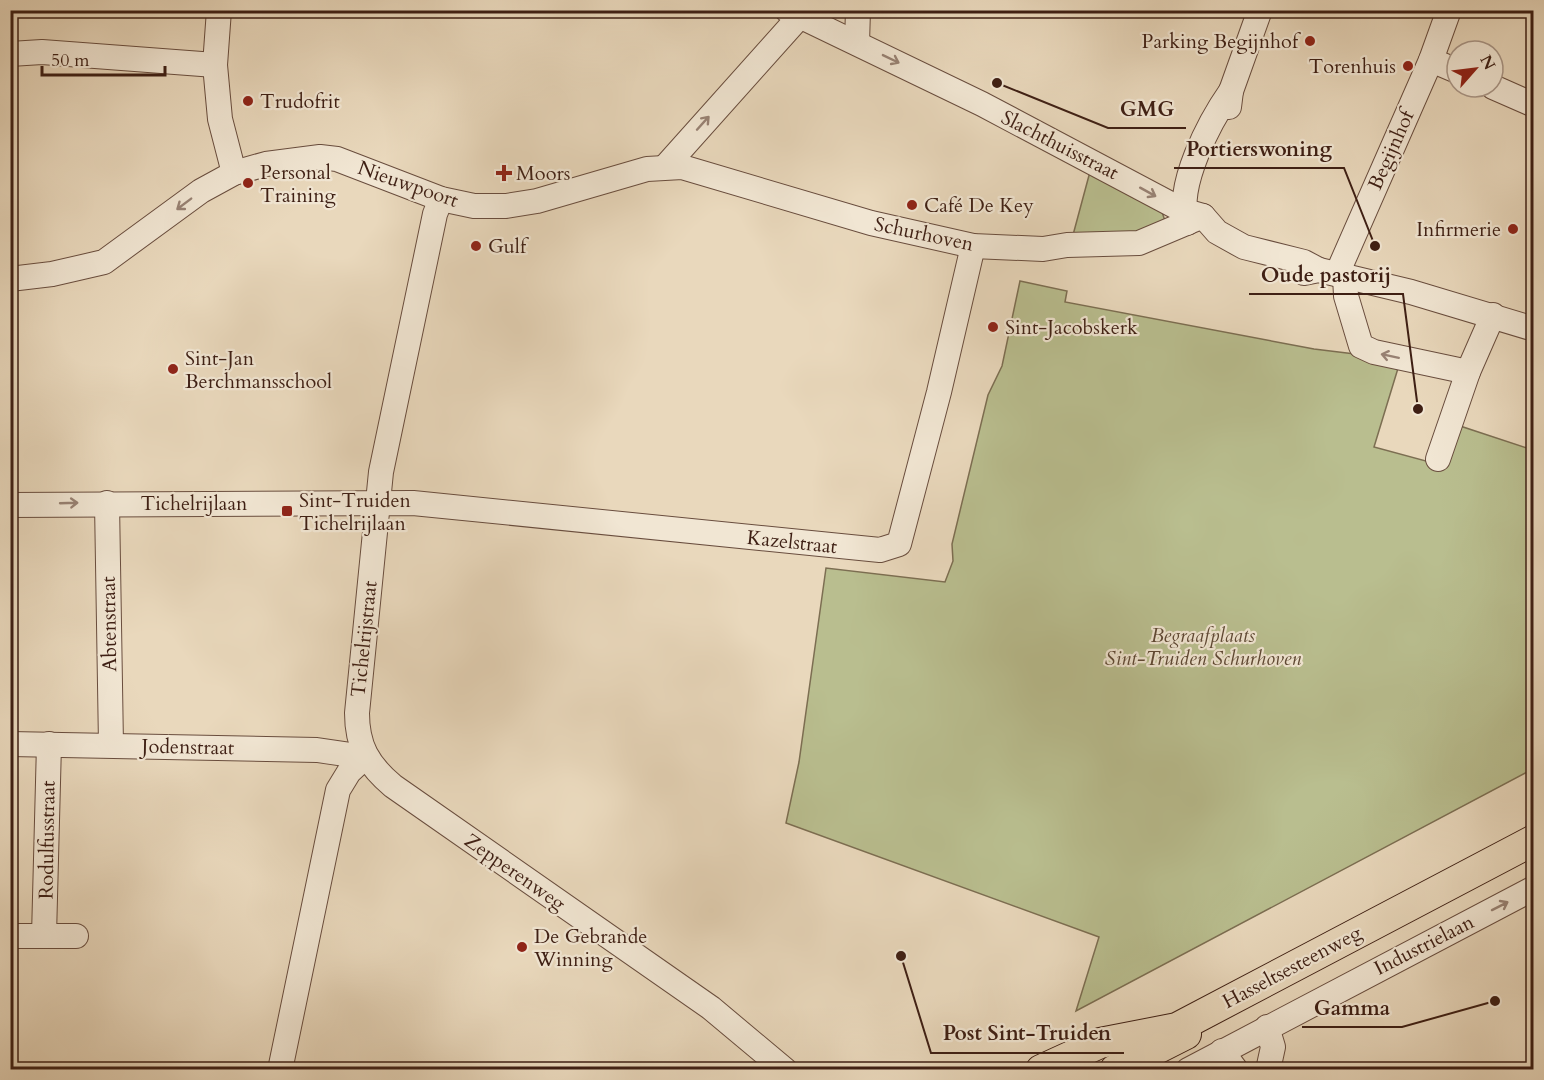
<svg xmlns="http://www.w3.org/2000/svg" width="1544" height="1080" viewBox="0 0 1544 1080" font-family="Cardo,serif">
<rect width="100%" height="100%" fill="#e9d8bc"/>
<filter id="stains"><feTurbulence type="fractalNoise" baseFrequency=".00333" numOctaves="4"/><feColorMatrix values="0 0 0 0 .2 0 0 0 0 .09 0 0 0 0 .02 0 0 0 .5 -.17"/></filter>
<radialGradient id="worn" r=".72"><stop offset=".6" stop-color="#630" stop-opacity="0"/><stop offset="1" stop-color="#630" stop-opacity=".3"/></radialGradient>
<!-- green -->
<g fill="#b9be8f" stroke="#7c6e52" stroke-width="1.5">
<polygon points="1091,168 1161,209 1165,221 1148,232 1073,235"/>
<polygon points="1020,281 1067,291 1065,302 1314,349 1355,354 1399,365 1374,447 1433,463 1457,425 1533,450 1533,769 1076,1011 1099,937 786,823 799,762 826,568 945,582 953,561 952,544 988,395 1002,366"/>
</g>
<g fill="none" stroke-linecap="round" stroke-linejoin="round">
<!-- minor casing -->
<g stroke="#694d3e" stroke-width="26">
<g id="minor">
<polyline points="219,10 215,65 220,119 234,173"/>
<polyline points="787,10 982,104 1182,210 1203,216 1217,232 1244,247 1304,262 1319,270"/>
<polyline points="857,43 858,10"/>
<polyline points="10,54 42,52 215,65"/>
<polyline points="1431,60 1457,71"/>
<polyline points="1493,87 1534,105"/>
<polyline points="1229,107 1231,91 1260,10"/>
<polyline points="665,167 800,16"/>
<path d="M441,199L435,214L381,472L357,713C357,746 368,765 393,786L711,1008L785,1070"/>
<path d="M1187,223C1175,186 1210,121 1231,91"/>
<polyline points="1304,273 1319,270 1411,292 1534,329"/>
<polyline points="1337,274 1431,60 1449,10"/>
<polyline points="1345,276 1346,296 1361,346 1374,352 1468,372"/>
<polyline points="10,279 52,274 104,262 201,191 234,173 266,164 320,157 337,159 441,199 474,206 506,206 537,201 647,169 682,167 871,223 973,246 1043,249 1067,245 1139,243 1203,216"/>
<polyline points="1438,459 1468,372 1493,315"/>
<polyline points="107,503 111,745"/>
<polyline points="10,505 413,503 880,550 899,544 939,392 973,246"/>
<polyline points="10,744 317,750 365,757"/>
<polyline points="15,936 76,936"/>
<polyline points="44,936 49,744"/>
<polyline points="1267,1027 1273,1047 1268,1070"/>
<polyline points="1222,1051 1236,1070"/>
<polyline points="280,1070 338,790 349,772 365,757"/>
<polyline points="1188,1070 1534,888"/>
</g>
</g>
<!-- major casing -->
<g stroke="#3e1f14" stroke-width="32">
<g id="major">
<polyline points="1041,1070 1100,1043 1177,1028 1534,840"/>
<polyline points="1115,1070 1186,1034"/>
</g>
</g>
<!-- minor -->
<use href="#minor" stroke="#f1e6d3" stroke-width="24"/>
<!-- major -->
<use href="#major" stroke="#e9d8bc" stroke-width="30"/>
</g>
<!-- one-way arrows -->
<defs><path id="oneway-shaft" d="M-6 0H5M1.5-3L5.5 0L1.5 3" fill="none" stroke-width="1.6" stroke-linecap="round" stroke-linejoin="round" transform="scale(1.5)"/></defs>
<g stroke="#988274">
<use href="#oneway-shaft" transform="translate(891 59) rotate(26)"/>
<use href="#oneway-shaft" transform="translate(703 123) rotate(-48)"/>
<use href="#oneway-shaft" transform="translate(1148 192) rotate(29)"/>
<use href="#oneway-shaft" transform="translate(184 204) rotate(143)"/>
<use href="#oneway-shaft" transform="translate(1390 356) rotate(-168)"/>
<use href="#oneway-shaft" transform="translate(69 503) rotate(-2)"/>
<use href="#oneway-shaft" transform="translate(1500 906) rotate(-27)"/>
</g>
<!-- markers -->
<g fill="#8f2418" stroke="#f1e6d3" stroke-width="2">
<circle cx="1310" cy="41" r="6"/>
<circle cx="1408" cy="66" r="6"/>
<circle cx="248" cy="101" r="6"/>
<path d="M501 164h6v6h6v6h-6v6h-6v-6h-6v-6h6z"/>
<circle cx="248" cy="183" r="6"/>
<circle cx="912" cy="205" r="6"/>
<circle cx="1513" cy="229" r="6"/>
<circle cx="476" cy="246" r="6"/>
<circle cx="993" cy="327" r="6"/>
<circle cx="173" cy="369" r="6"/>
<rect x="281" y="505" width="12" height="12" rx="3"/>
<circle cx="522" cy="947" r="6"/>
</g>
<g text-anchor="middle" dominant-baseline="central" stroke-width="4.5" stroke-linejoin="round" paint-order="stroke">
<!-- poi labels -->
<g font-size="20" fill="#3e1f14" stroke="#f1e6d3" text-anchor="start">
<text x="1298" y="41" text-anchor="end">Parking Begijnhof</text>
<text x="1396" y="66" text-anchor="end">Torenhuis</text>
<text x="260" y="101">Trudofrit</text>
<text x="260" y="172">Personal<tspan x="260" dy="23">Training</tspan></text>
<text x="516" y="173">Moors</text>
<text x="924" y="205">Café De Key</text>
<text x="1501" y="229" text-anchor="end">Infirmerie</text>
<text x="488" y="246">Gulf</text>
<text x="1005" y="327">Sint-Jacobskerk</text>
<text x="185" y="358">Sint-Jan<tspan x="185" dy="23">Berchmansschool</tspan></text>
<text x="299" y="500">Sint-Truiden<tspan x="299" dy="23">Tichelrijlaan</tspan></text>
<text x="534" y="936">De Gebrande<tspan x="534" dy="23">Winning</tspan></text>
</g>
<!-- street labels -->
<g font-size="20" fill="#3e1f14" stroke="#f1e6d3">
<text transform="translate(1060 145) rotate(27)">Slachthuisstraat</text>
<text transform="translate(1391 150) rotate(-66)">Begijnhof</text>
<text transform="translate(408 184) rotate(19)">Nieuwpoort</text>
<text transform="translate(924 234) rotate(12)">Schurhoven</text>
<text x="194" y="503">Tichelrijlaan</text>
<text transform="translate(792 542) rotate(6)">Kazelstraat</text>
<text transform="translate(109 624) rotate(-91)">Abtenstraat</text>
<text transform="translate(364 639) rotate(-84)">Tichelrijstraat</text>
<text transform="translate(188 747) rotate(1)">Jodenstraat</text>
<text transform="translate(47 840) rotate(-89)">Rodulfusstraat</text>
<text transform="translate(515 872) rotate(35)">Zepperenweg</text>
<text transform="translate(1424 945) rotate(-27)">Industrielaan</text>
<text transform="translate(1292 967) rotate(-28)">Hasseltsesteenweg</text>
</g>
<!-- park labels -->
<g font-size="20" font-style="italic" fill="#5d4733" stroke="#f1e6d3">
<text x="1203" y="635">Begraafplaats<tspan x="1203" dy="23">Sint-Truiden Schurhoven</tspan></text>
</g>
</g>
<!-- callouts -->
<path fill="none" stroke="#3e1f14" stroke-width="2" d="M997 83L1108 128H1186M1375 246L1344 168H1174M1418 409L1403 294H1249M1495 1001L1402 1027H1302M901 956L931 1053H1124"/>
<g fill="#3e1f14" stroke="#f1e6d3" stroke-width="2">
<circle cx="997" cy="83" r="6"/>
<circle cx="1375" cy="246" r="6"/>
<circle cx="1418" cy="409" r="6"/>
<circle cx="1495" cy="1001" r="6"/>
<circle cx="901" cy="956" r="6"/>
</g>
<g font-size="21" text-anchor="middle" font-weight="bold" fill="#3e1f14" stroke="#f1e6d3" stroke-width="4.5" stroke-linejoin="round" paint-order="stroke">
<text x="1147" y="116">GMG</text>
<text x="1259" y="156">Portierswoning</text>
<text x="1326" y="282">Oude pastorij</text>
<text x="1352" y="1015">Gamma</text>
<text x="1027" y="1040">Post Sint-Truiden</text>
</g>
<!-- margin -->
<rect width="1544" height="1080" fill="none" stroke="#e9d8bc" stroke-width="36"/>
<rect x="12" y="12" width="1520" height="1056" fill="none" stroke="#3e1f14" stroke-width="3"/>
<rect x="18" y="18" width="1508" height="1044" fill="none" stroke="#3e1f14" stroke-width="1.5"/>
<!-- north arrow -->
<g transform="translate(1475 69) rotate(62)"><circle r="28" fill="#f1e6d3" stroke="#a99687" stroke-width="1.5"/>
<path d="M0-4.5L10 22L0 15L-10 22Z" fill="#8f2418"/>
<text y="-9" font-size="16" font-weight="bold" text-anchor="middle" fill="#3e1f14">N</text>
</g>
<!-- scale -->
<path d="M42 66v9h123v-9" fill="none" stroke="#3e1f14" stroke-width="3"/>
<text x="51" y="66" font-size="18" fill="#3e1f14" stroke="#f1e6d3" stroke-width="4.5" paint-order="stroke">50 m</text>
<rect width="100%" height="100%" filter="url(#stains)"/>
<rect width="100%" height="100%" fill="url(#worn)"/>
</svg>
